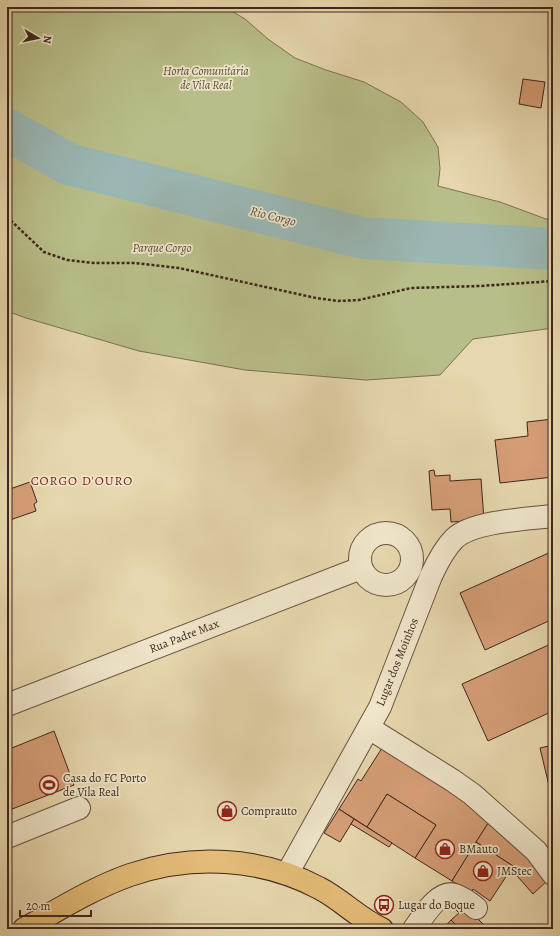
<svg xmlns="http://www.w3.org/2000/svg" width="560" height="936" viewBox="0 0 560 936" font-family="Alegreya,serif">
<rect width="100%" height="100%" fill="#e7d7ae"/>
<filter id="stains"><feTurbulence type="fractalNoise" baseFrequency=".005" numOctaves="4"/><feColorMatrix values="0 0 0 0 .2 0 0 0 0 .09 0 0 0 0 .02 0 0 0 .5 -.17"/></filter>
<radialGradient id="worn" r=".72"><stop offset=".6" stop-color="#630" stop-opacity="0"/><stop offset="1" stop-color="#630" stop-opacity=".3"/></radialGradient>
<!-- green -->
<polygon fill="#b8be89" stroke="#7b7252" points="7,7 225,7 245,19 268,39 295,58 326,70 364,82 401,102 423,122 438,147 440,169 438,186 500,202 546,219 553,218 553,328 473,339 440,375 366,380 245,370 139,351 26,318 7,311"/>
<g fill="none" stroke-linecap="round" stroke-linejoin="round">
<!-- river -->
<polyline stroke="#9ab7b4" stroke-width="42" points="7,129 68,164 363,238 553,249"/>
</g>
<!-- building -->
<g fill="#d69e77" stroke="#3e271c">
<polygon points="523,79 545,82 541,108 519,104"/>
<polygon points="553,419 553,477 500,483 495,440 528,436 527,422"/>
<polygon points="434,470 435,476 450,475 450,481 481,479 484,520 451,522 450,509 432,510 429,471"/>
<polygon points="30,482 37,502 34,504 36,511 7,521 7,490"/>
<polygon points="553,551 553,619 485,650 460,593"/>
<polygon points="553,643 553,711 488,741 462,684"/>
<polygon points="54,731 74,785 7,811 7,750"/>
<polygon points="553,745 553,793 551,794 540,748"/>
<polygon points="382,748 492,817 452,881 415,858 436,825 387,794 367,827 339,809 358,779 361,781"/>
<polygon points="387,794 436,825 415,858 367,827"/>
<polygon points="339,809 354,819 340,842 324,833"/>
<polygon points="492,817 548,880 533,894 511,869 513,866 476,842"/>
<polygon points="354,819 392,843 389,847 351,824"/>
<polygon points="476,842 513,866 490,901 473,889 471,893 452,881"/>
<polygon points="460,901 488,929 460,929 451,920 459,913 454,908"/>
<polygon points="451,920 460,929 443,929"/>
</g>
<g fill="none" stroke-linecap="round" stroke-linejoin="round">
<!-- minor casing -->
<g stroke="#685340" stroke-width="24">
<g id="minor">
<circle cx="386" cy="559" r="26"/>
<polyline points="7,705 361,568"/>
<polyline points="369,728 452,780 472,794 536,851 553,874"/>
<polyline points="7,837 79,808"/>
<path d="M287,874L380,707L431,576C437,563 444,549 454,539C472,521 528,519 553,516"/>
<path d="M414,929C422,918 439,889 455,895C463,898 470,903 476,908"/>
</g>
</g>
<!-- major casing -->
<g stroke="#3e271c" stroke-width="24">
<path id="major" d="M24,929C58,910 93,888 130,875C191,854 261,857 319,888C341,899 359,919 382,929"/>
</g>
<!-- path -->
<polyline stroke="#3e271c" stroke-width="2.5" stroke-dasharray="3 2" stroke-linecap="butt" points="7,217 44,252 67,260 94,263 135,263 179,268 316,298 338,301 359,300 411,288 480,286 553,281"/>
<!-- minor -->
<use href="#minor" stroke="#efe5ca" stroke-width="22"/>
<!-- major -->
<use href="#major" stroke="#e4bc77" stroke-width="22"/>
</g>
<!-- icons -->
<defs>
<g id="stadium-ring" transform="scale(1)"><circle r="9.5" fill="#efe5ca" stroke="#8f2418" stroke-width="1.5"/><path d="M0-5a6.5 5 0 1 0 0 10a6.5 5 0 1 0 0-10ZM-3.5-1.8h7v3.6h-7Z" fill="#8f2418"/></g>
<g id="shop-ring" transform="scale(1)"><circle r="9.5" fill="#efe5ca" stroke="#8f2418" stroke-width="1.5"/><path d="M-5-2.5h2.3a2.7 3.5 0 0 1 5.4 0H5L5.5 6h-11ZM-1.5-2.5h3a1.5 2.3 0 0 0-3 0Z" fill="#8f2418"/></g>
<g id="bus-ring" transform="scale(1)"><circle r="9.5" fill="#efe5ca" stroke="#8f2418" stroke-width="1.5"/><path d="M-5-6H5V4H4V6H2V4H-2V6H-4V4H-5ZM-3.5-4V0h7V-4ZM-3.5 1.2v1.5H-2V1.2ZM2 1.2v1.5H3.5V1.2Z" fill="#8f2418"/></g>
</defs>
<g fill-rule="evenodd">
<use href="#stadium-ring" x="49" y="785"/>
<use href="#shop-ring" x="227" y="811"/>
<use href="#shop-ring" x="445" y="849"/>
<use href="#shop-ring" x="483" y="871"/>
<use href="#bus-ring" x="384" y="905"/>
</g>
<g text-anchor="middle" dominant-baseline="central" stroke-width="3.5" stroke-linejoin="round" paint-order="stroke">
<!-- park labels -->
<g font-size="12" font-style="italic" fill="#5c4d37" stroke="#efe5ca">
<text x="206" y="71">Horta Comunitária<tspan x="206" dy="14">de Vila Real</tspan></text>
<text x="162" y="248">Parque Corgo</text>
</g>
<!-- street labels -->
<g font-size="12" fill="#3e271c" stroke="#efe5ca">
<text transform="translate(184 636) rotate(-21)">Rua Padre Max</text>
<text transform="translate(397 662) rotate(-68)">Lugar dos Moinhos</text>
</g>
<!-- poi labels -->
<g font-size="12" fill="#3e271c" stroke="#efe5ca" text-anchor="start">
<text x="63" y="778">Casa do FC Porto<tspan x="63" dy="14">de Vila Real</tspan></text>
<text x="241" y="811">Comprauto</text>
<text x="459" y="849">BMauto</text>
<text x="497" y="871">JMStec</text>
<text x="398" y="905">Lugar do Boque</text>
</g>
<!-- water labels -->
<g font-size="13" font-style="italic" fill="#554b42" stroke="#efe5ca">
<text transform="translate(273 216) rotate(14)">Rio Corgo</text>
</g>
<!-- neighbourhood labels -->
<g font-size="13" letter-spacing="1" fill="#7a1f14" stroke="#efe5ca">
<text x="82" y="480">CORGO D'OURO</text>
</g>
</g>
<!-- margin -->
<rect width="560" height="936" fill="none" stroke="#e7d7ae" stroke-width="24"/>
<rect x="8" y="8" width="544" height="920" fill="none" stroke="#3e271c" stroke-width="2"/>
<rect x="12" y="12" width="536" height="912" fill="none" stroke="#3e271c"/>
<!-- north arrow -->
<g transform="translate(38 38) rotate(99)" stroke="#efe5ca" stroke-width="3" paint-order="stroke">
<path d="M0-3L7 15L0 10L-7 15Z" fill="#3e271c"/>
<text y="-6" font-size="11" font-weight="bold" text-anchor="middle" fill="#3e271c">N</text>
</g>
<!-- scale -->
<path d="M20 910v6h71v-6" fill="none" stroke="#3e271c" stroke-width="2"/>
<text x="26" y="910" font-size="12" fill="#3e271c" stroke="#efe5ca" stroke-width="3" paint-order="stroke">20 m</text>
<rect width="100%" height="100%" filter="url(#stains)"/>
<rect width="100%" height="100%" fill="url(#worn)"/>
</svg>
